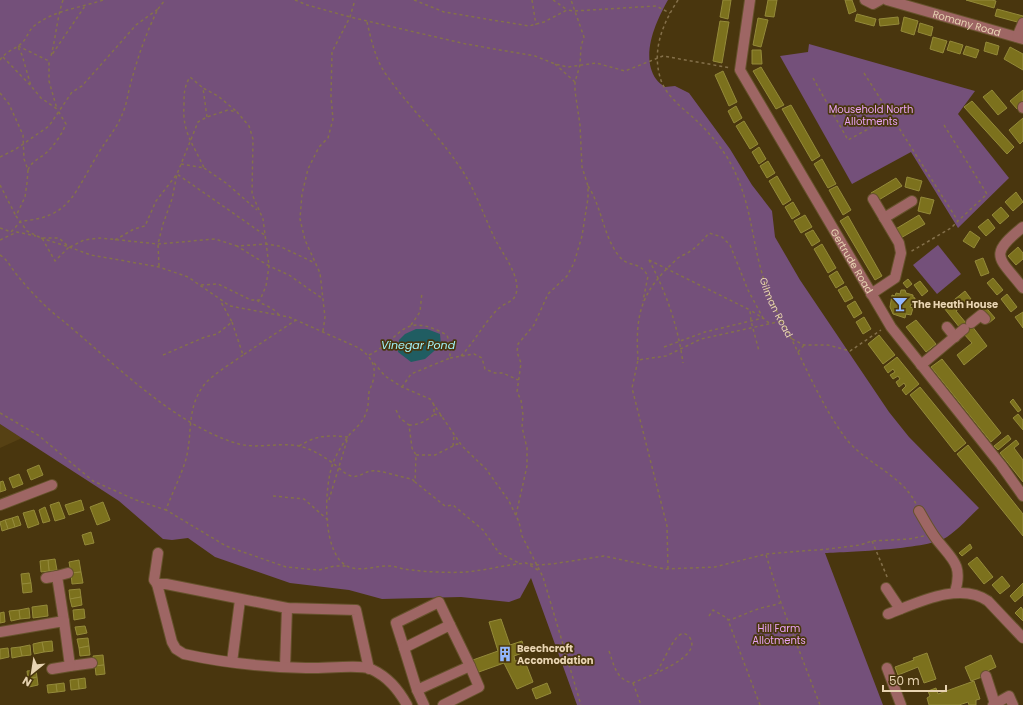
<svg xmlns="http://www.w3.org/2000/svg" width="1023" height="705" viewBox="0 0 1023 705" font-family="Poppins,sans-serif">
<rect width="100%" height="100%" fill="#49360e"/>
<!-- built -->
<polygon fill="#564114" points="0,424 22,438 0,448"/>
<!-- green -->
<g fill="#74507a">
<path d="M0,0H668C656,21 640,56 656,79C658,82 662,85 665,87L675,86L689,93L730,149L752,185L772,211L775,237L800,280L889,412L909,437L979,508C969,517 959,529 947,537C930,549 849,552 825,553L883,705H577L531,578L520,598L509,602L461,597L382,599L349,590L290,583L215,557L188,538L172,540L163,539L119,501L0,424Z"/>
<polygon points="809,44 975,91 958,114 1009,178 958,228 911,152 852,184 780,56 808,52"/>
<polygon points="938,245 961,274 937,294 913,265"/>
</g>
<!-- water -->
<polygon fill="#205d62" points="416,329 427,329 440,334 441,345 425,359 411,362 398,352 399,340 405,334"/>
<!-- building -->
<g fill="#7c711d" stroke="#948a3a">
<polygon points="723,0 731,0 728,19 720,17"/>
<polygon points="768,0 777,0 774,17 765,16"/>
<polygon points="845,0 852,0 856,11 849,14"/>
<polygon points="966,0 992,0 996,1 994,8"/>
<polygon points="997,9 1023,16 1021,23 995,16"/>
<polygon points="857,14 876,19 874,26 855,21"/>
<polygon points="898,17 899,24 880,26 879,19"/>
<polygon points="904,17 918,21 914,35 901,31"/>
<polygon points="758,18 768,20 761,47 753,45"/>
<polygon points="720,21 729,22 722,63 713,61"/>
<polygon points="920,23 933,27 931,36 918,32"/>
<polygon points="933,37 947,41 943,53 930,49"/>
<polygon points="950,41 963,45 960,54 947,50"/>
<polygon points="986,42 999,46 997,55 984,51"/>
<polygon points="966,46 979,50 976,58 963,54"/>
<polygon points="1010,47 1023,54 1023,70 1004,59"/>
<polygon points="752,50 761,50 762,64 752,64"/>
<polygon points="761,67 784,105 776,109 753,71"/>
<polygon points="723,71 737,102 729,106 715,75"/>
<polygon points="992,90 1007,108 998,115 983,97"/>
<polygon points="1023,90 1023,105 1017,109 1010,101"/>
<polygon points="972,101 1014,147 1007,154 964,107"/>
<polygon points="791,105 820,156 812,161 782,109"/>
<polygon points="736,106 742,118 734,123 728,111"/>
<polygon points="1023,118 1023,141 1020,144 1009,130"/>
<polygon points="744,121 758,144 750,149 736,126"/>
<polygon points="759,147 766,159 759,164 752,152"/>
<polygon points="822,159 836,184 828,188 814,164"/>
<polygon points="768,161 775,173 767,178 760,166"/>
<polygon points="777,176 791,200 783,205 769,181"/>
<polygon points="907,177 922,181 919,191 905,187"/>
<polygon points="896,178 902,186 877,201 871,193"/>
<polygon points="837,186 851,210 843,215 829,190"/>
<polygon points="1016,192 1023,202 1013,211 1005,202"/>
<polygon points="921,197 934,200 930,214 918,211"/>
<polygon points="793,202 800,214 792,219 785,207"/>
<polygon points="1001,207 1009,216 1000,224 992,215"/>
<polygon points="805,215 812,227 801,233 794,221"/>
<polygon points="919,215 925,224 899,239 894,230"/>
<polygon points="848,216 882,276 875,280 840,221"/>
<polygon points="988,219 995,228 986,236 978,227"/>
<polygon points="813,230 820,241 812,246 805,234"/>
<polygon points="970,231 980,238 974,248 963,241"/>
<polygon points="822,244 836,268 828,273 814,249"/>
<polygon points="1018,247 1023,253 1023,259 1016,265 1008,256"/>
<polygon points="983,258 989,273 981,276 975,261"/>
<polygon points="837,271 844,283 836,288 829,276"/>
<polygon points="993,278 1003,290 997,295 987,283"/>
<polygon points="908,279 912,284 907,288 903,283"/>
<polygon points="920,281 928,291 922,296 914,285"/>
<polygon points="846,286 853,298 845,302 838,290"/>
<polygon points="901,290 905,290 906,293 913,295 913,297 915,298 914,304 911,304 910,307 913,308 911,315 906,314 905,318 893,314 890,307 892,295 895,296 896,293 900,294"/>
<polygon points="965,291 971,299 956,311 966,323 960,328 944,308"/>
<polygon points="1007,294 1017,307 1011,312 1001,299"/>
<polygon points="855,301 862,313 854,318 847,306"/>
<polygon points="982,303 995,318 989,323 977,307"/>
<polygon points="1023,312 1023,328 1015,317"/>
<polygon points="864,317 871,329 863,334 856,322"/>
<polygon points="916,320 936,344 926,352 906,327"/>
<polygon points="972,326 987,346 964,365 957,355 972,343 963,333"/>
<polygon points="879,335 895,355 883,364 868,344"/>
<polygon points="897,357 919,384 906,395 902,390 906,386 904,383 899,387 896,382 900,379 898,376 893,379 890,375 895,372 893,369 888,373 884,367"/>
<polygon points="942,359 1001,433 991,442 931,367"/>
<polygon points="920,387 966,443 955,452 910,395"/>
<polygon points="1013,399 1021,410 1018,412 1010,402"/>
<polygon points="1018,414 1023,420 1023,430 1013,418"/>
<polygon points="1008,435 1011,439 998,450 994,446"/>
<polygon points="1016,440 1019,444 1014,448 1023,460 1023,482 1000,453"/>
<polygon points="968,445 1023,514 1023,536 957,454"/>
<polygon points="39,465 43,475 31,480 27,470"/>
<polygon points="19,474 23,484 13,488 9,478"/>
<polygon points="3,481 6,490 0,492 0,482"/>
<polygon points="81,500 84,510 69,515 65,505"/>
<polygon points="59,502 65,518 55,521 50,505"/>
<polygon points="103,502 110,520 97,525 90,507"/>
<polygon points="45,507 50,521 43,523 39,510"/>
<polygon points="34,510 39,524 28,528 23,513"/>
<polygon points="18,516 21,525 15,527 12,518"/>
<polygon points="12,518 15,527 8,529 5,520"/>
<polygon points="5,520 8,529 2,531 0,522"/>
<polygon points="91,532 94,543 85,545 82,535"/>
<polygon points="970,544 972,548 962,556 959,553"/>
<polygon points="977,557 993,577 984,584 968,564"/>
<polygon points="55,559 57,570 49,571 48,560"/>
<polygon points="48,560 49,571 41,572 40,561"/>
<polygon points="79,560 81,572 71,573 69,562"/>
<polygon points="81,572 83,583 72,584 71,573"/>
<polygon points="29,573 31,583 22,584 21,574"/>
<polygon points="1002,576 1010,586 1000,594 992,585"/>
<polygon points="31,583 32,592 23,593 22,584"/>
<polygon points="1023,583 1023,595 1015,602 1010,596"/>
<polygon points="80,589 81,597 70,599 69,590"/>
<polygon points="81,597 82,605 72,607 70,599"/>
<polygon points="47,605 48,616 33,618 32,607"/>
<polygon points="1021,607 1023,610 1023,621 1015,613"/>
<polygon points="29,608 30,618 20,619 19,610"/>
<polygon points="84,609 85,618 74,620 73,610"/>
<polygon points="19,610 20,619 11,621 9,611"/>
<polygon points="4,612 5,622 0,623 0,613"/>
<polygon points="501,619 510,645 522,641 525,652 514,656 515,661 524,659 533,682 517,689 504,663 476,673 470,661 498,651 489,622"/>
<polygon points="85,626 87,633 77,635 75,627"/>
<polygon points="88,638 89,646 79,648 77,639"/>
<polygon points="52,641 53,651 44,652 42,642"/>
<polygon points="42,642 44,652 34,654 33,644"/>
<polygon points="30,645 31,655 22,656 20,647"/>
<polygon points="89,646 90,655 80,656 79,648"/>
<polygon points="20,647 22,656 12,658 11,648"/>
<polygon points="8,648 9,657 0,659 0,649"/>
<polygon points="927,653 936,679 924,683 918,667 898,675 895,667 914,660 913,658"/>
<polygon points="103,655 104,665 95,666 93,656"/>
<polygon points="991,655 996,667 981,674 982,677 971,681 965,667"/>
<polygon points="104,665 105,674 96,675 95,666"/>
<polygon points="36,670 37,677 28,679 27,671"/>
<polygon points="37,677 38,685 29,687 28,679"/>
<polygon points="85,678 86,688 79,689 78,679"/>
<polygon points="78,679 79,689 71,690 70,680"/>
<polygon points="974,681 980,699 976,700 976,705 969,705 968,702 959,705 929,705 927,698 930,696 928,691 936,688 938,694"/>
<polygon points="64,683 65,691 57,692 56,684"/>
<polygon points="547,683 551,693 536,699 532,689"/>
<polygon points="56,684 57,692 48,693 47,685"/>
</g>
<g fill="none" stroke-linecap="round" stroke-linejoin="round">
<!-- minor casing -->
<g stroke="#66522c" stroke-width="12">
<g id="minor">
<path id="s2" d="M750,0L740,70L891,327L1001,465L1023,496"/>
<polyline points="865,0 873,4 880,0"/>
<path id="s3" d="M887,0L1023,39"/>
<polyline points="1017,37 1023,23"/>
<polyline points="1023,108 1023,107"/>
<polyline points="884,218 912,201"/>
<path d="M1023,227C987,256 999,257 1023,288"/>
<polyline points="871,294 895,278 901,253 899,243 873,199"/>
<polyline points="971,323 981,315 985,319"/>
<polyline points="947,327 955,337"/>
<polyline points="921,365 964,329"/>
<polyline points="0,505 52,485"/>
<path d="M919,511C925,521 930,531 937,540C953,560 963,565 955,592"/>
<polyline points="46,578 57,576"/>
<polyline points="157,584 154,580 158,553"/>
<polyline points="886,588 900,609"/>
<path d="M888,614C917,603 960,581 988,601L1023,638"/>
<polyline points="64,621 57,576 68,573"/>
<polyline points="0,632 64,621 70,666 92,663"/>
<polyline points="404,648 396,623 439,602 450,625"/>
<polyline points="232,662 240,600"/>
<polyline points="285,667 287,608"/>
<polyline points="887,668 901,705"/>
<polyline points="52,669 70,666"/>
<path d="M369,669L356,610L287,608L166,584H157L172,642L176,649L184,654C224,663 265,667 306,668C321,669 360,664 371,669C388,677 398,689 407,705"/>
<polyline points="986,676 995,704"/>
<polyline points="417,690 404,648 450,625 470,666"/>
<polyline points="424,705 417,690 470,666 479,687 443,705"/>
<polyline points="993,705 1009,696 1013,705"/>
</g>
</g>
<!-- path -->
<g stroke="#84704a" stroke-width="1.5" stroke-dasharray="3 3" stroke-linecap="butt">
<path d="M63,0C57,18 56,37 51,56L85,6"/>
<polyline points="295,0 307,5 350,17 466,44 535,56 555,64 568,67 596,63 625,71 663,56 731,68"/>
<polyline points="414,0 444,12 529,26 544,22 567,10 574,11 656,6 670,13"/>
<polyline points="532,0 536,25"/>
<polyline points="553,0 566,9"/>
<path id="s1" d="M678,0C663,23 652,49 660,77C665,97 686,110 700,124C710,134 719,145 727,157C753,201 750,238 765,283C771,303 783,322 792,340C808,372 823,407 844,436C863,463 902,474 916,504"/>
<polyline points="158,9 165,0"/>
<path d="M367,22C371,39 375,58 385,73C407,105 435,131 457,163C475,187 483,215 496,241C504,256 521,277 516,294C514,302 504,303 498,309C484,323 475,341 461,356"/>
<polyline points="18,46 49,61 49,81 57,109 41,98 31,86"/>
<polyline points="3,57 31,86 22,55 18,47"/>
<path d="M0,60C5,52 15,49 22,43C27,38 29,30 34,26C54,10 80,8 103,0"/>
<polyline points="555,64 575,82"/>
<polyline points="864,73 958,221 951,228 910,252"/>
<polyline points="813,78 848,140 892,116"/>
<path d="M0,93L9,104L23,135L24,159L28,170L27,183L25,197L16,216L27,231L41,238H59L69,247L91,255L159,267L188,277L230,306L289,317L359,348C371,357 377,365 373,381C372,385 370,388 369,392C368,399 369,406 366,413C363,422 356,428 350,434C343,443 337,453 333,463C324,486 321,556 349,567C363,572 377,565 391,566C398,567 405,570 412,570C428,572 450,573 466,572C486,570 506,565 526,563"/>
<polyline points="207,117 203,88 218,96 236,111"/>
<polyline points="944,125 987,194 958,221"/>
<path d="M0,157L16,149L49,126L72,92L82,86L136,25L158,9C146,33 137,59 130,86C128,93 127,102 124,110C117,129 108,137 98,154C75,191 71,218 21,221L11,232"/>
<path d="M181,164L204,168C193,143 182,133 184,104C184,94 184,87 190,77L203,88"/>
<polyline points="204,168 226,183 257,210"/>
<path d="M28,170C32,161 39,159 46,153C54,146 62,134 66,124L57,109"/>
<polyline points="0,185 16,216"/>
<path d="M588,186C602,207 603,236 619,256C629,269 638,259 648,276L643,301"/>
<polyline points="0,228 11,232"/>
<polyline points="41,238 69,247 55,261 42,238"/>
<polyline points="0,240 17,232 36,236"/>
<polyline points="115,240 134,229 145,226 156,201 177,174 266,236"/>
<polyline points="70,247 84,240 100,238 158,244 215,239 237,246"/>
<path d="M0,255C8,260 11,268 17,275C30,291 46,308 62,320C113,362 175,426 239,444C258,449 280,442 299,446C312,449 323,456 334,464C339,468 345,474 351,476C359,478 364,472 371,471C379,469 402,478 412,479L415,482"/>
<polyline points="649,260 750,310 751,321 759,351"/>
<path d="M649,260C666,292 678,326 683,363"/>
<polyline points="159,266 158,244 163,224 172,199 177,174 198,122 207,117 228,110 237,112 249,126 253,139 252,194 263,219 269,266 237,246 267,244 279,246 315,263"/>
<polyline points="201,285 218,284 251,300 260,300 266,286 269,266 289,275 323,299"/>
<path d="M257,300C261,305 271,305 279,315"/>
<polyline points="232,322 243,355 296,320"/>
<polyline points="411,325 420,312 422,292"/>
<polyline points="323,331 325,317 320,273 305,240 300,219 302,194 308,169 319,147 328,138 333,119 331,97 332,52 350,17 355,0"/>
<polyline points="792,339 804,345 828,345 850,351 881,330"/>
<polyline points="664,347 705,332 763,318 769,323"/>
<polyline points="798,352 804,345"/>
<polyline points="163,355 205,337 217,334 232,322 221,302"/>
<path d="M243,355C231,364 214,373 204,385C186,409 193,432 186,459C181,476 172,493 166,510L226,546L286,567L319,570L335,566H348"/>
<path d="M369,355C404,338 400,310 447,335L450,345V358L411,374L402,387"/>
<polyline points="450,358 474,354 482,358 485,369 495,373 503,373 518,380"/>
<path d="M638,360C635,313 641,292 676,260C679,256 685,255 689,252C697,247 703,240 709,233L722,237L730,245L748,290L763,318L750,310"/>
<polyline points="374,363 385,376 402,387 430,399 462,446 486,469 509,501 519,522 522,536 543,577 581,705"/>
<polyline points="396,410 400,418 409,425 412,448 416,455 415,482 445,506 453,505 483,530 499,553 519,563"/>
<polyline points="0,413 38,435 93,481 136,500 166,510"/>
<polyline points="434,414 442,416"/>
<path d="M409,425C416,426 429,420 434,414V405"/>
<path d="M299,446C317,435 327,435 348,437L328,503"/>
<polyline points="453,446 454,435"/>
<polyline points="416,455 435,455 457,444 461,445"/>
<polyline points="273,496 304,499 328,520"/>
<polyline points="516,515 527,466 527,448 522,427 523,415 521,400 517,392 521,363 517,352 518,344 534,325 548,294 567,276 574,263 582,236 588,198 588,186 582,167 580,125 575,91 575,82 580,65 581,46 584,37 571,0"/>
<polyline points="872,541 888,579"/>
<polyline points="766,555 781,603 820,705"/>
<polyline points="668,569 667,526 632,388 638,360 666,356 701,339 782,321"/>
<polyline points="538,570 526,563 536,565 552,564 604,556 665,569 715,567 766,554 828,549 860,545 872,541 909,539 924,536"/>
<polyline points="709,616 713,610 727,618 728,620"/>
<path d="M609,651C614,665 616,680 633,683C645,677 703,658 690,638C688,635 685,633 682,634C674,635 663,663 657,671"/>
<polyline points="633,683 641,705"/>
<path d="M760,705L728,620C738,618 746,613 755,610C763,607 772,606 780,603"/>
</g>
<!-- minor -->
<use href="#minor" stroke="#9e6664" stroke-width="10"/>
</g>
<!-- icons -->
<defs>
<g id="bar-bare" transform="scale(1.2)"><path d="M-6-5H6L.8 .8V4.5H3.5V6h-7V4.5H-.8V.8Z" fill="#92b7fd" stroke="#49360e" stroke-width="2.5" paint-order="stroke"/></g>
<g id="building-bare" transform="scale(1.2)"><path d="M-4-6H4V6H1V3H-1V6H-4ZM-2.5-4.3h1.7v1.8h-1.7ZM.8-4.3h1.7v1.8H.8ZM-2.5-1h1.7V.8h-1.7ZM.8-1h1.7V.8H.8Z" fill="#92b7fd" stroke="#49360e" stroke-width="2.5" paint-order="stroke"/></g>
</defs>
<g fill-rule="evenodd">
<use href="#bar-bare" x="900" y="304"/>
<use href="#building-bare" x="505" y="654"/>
</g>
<g text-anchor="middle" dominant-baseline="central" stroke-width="3.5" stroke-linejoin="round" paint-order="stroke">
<!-- street labels -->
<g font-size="10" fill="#e8d4b2" stroke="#49360e">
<text stroke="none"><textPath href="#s3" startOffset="83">Romany Road</textPath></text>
<text stroke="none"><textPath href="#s2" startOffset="292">Gertrude Road</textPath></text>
<text stroke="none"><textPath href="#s1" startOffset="346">Gilman Road</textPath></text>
</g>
<!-- park labels -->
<g font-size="10" fill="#e9a3f3" stroke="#49360e">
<text x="871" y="109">Mousehold North<tspan x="871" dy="12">Allotments</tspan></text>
<text x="779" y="628">Hill Farm<tspan x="779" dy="12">Allotments</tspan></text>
</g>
<!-- poi labels -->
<g font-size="10" font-weight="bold" fill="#e8d4b2" stroke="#49360e" text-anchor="start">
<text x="912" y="304">The Heath House</text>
<text x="517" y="648">Beechcroft<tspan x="517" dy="12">Accomodation</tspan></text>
</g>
<!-- water labels -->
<g font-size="11" font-style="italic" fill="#a1f3f9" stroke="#49360e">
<text x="418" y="345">Vinegar Pond</text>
</g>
</g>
<!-- north arrow -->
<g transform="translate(32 673) rotate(210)" stroke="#49360e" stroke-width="3" paint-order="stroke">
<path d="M0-3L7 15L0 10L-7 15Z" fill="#e8d4b2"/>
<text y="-6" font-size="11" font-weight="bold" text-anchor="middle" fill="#e8d4b2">N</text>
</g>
<!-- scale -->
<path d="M883 685v6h63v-6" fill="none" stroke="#e8d4b2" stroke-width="2"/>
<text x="889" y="685" font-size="12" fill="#e8d4b2" stroke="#49360e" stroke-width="3" paint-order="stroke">50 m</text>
</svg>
